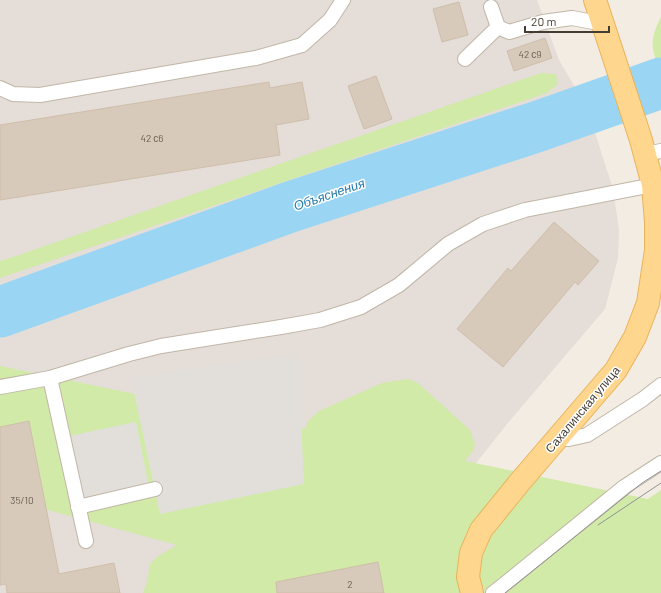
<svg xmlns="http://www.w3.org/2000/svg" width="661" height="593" viewBox="0 0 661 593" font-family="Barlow,sans-serif">
<rect width="100%" height="100%" fill="#f2ece2"/>
<!-- industrial -->
<polygon fill="#e4ddd8" points="0,0 537,0 559,60 587,108 613,189 619,230 618,258 605,309 507,424 404,554 414,593 0,593"/>
<!-- green -->
<g fill="#d1eaa8">
<path d="M661,17V74C652,49 648,42 661,17Z"/>
<polygon points="541,73 556,74 558,84 547,93 0,278 0,261 19,255"/>
<polygon points="0,366 305,429 308,421 319,411 382,383 408,379 418,383 470,430 475,444 473,451 465,461 648,499 661,490 661,593 143,593 147,582 150,564 158,556 177,545 0,497"/>
</g>
<!-- parking -->
<g fill="#e2dfdb">
<polygon points="298,353 304,484 160,514 131,378"/>
<polygon points="136,422 149,487 83,501 69,436"/>
</g>
<g fill="none" stroke-linecap="round" stroke-linejoin="round">
<!-- river -->
<polyline stroke="#9ad6f4" stroke-width="51" points="0,312 290,207 539,126 661,83"/>
</g>
<!-- building -->
<g fill="#d7caba" stroke="#cfbeaa">
<polygon points="459,2 468,35 442,42 433,9"/>
<polygon points="545,38 552,58 514,71 507,51"/>
<polygon points="376,76 392,119 364,129 348,86"/>
<polygon points="269,82 270,88 302,82 309,119 276,125 280,155 0,200 0,125"/>
<polygon points="554,222 599,261 578,285 575,282 503,367 457,329 508,268 511,271"/>
<polygon points="29,421 59,574 114,563 120,593 7,593 6,584 0,585 0,427"/>
<polygon points="378,562 384,593 277,593 276,582"/>
</g>
<g fill="none" stroke-linecap="round" stroke-linejoin="round">
<!-- lane casing -->
<g stroke="#c1b6a7" stroke-width="16">
<g id="lane">
<polyline points="491,7 498,27 509,32 543,22 572,18 604,24"/>
<polyline points="465,59 498,27"/>
<polyline points="0,88 13,94 40,95 256,58 302,45 330,20 343,0"/>
<polyline points="645,154 661,151"/>
<polyline points="50,378 86,541"/>
<polyline points="0,387 50,378 129,354 161,346 281,327 320,320 361,307 399,285 448,244 483,224 525,210 653,185"/>
<polyline points="557,439 569,439 587,435 643,399 661,385"/>
<polyline points="78,507 155,489"/>
<polyline points="493,593 506,583 624,487 661,463"/>
</g>
</g>
<!-- primary casing -->
<g stroke="#eab359" stroke-width="24">
<polyline id="primary" points="472,593 468,577 471,553 481,530 519,483 616,370 635,337 648,303 656,250 656,222 653,185 641,140 595,0"/>
</g>
<!-- lane -->
<use href="#lane" stroke="#fff" stroke-width="14"/>
<!-- primary -->
<use href="#primary" stroke="#ffd68e" stroke-width="22"/>
<!-- tram -->
<g stroke="#939393" stroke-width="1">
<polyline points="598,525 661,483"/>
<polyline points="505,593 642,483 661,471"/>
</g>
</g>
<g text-anchor="middle" dominant-baseline="central" stroke-width="3" stroke-linejoin="round" paint-order="stroke">
<!-- number labels -->
<g font-size="10" fill="#696054">
<text x="530" y="54">42 с9</text>
<text x="152" y="138">42 с6</text>
<text x="22" y="500">35/10</text>
<text x="350" y="584">2</text>
</g>
<!-- street labels -->
<g font-size="12" fill="#443c32" stroke="#fff">
<text transform="translate(582 409) rotate(-50)">Сахалинская улица</text>
</g>
<!-- water labels -->
<g font-size="13" font-style="italic" fill="#267dad" stroke="#fff">
<text transform="translate(329 194) rotate(-19)">Объяснения</text>
</g>
</g>
<!-- scale -->
<path d="M525 26v6h84v-6" fill="none" stroke="#443c32" stroke-width="2"/>
<text x="531" y="26" font-size="12" fill="#443c32" stroke="#ffffff" stroke-width="3" paint-order="stroke">20 m</text>
</svg>
